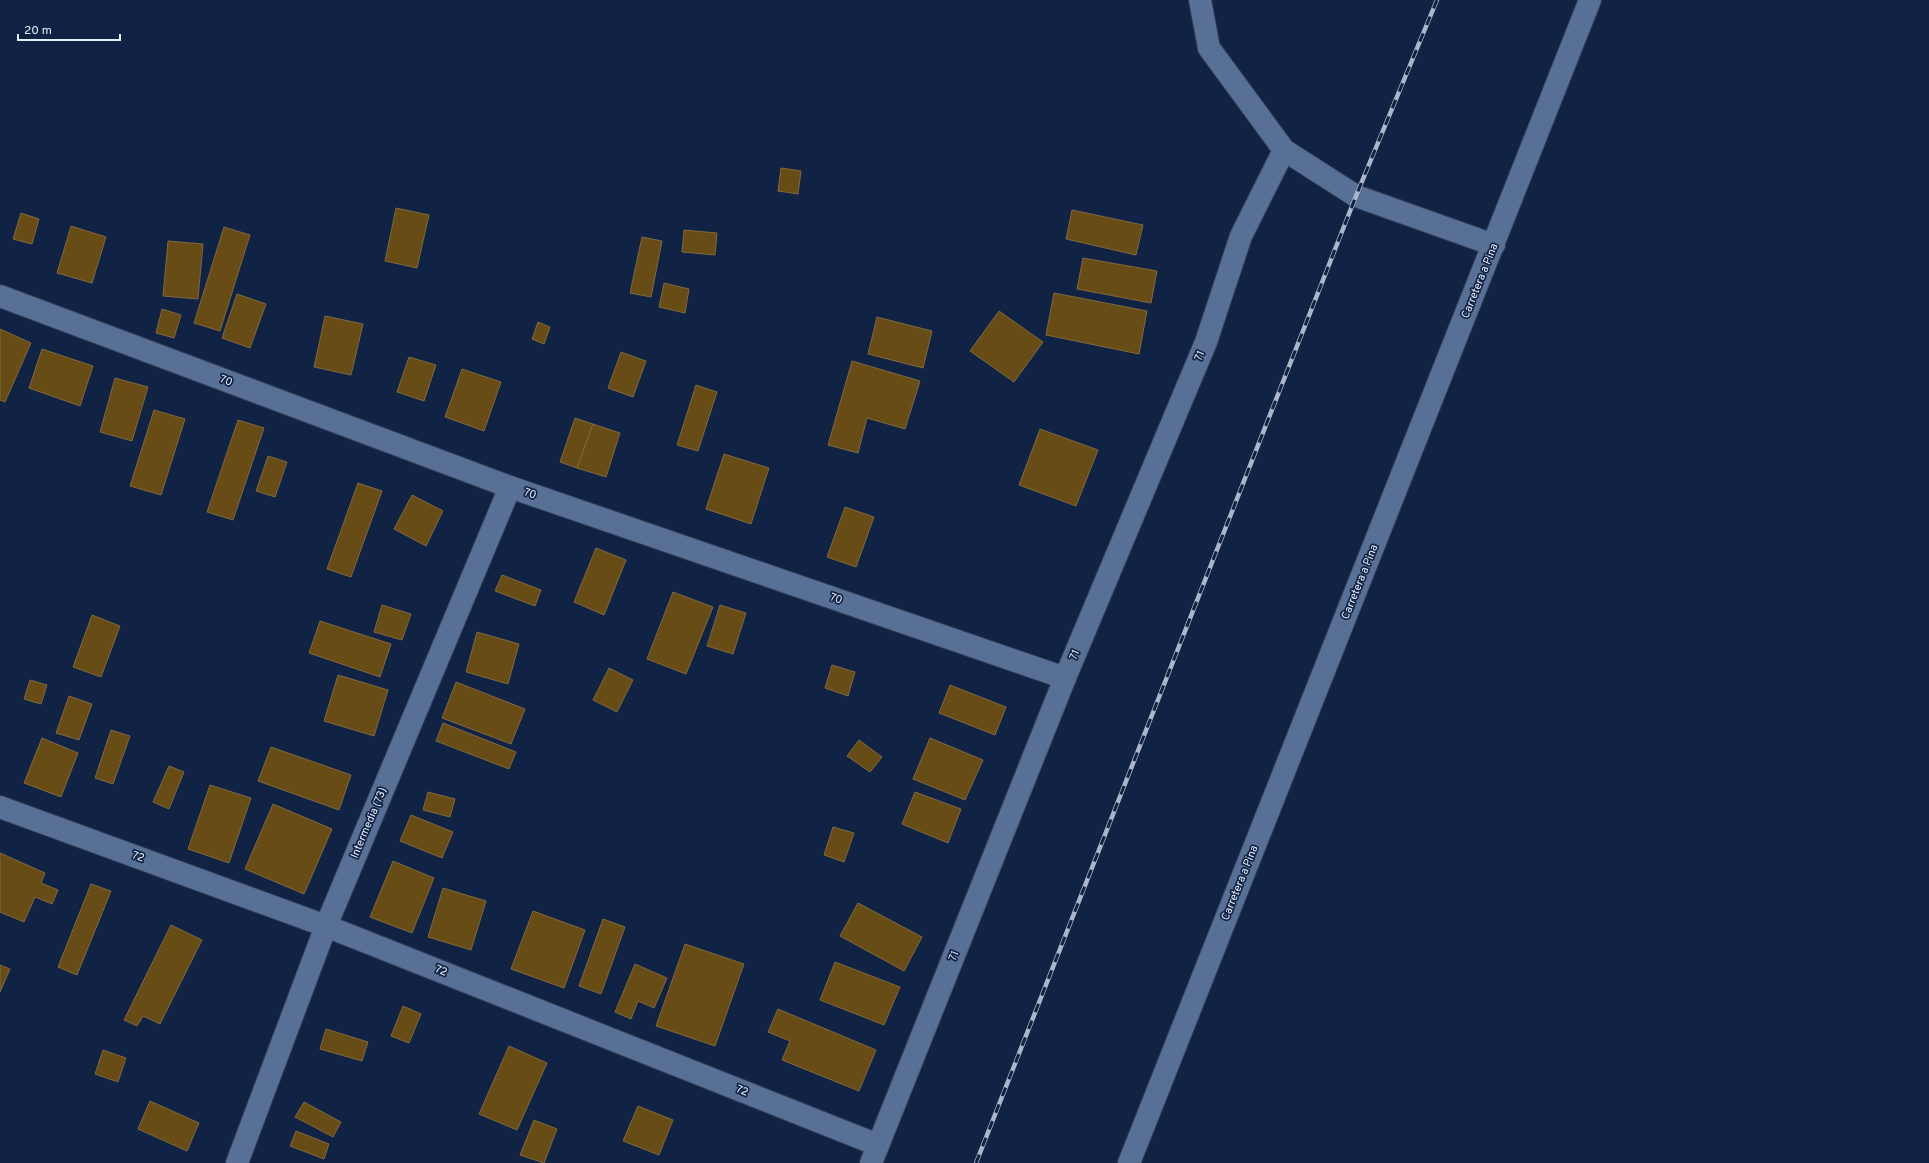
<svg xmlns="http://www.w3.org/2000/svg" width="1929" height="1163" viewBox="0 0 1929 1163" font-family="Overpass,sans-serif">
<rect width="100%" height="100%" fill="#102344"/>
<!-- building -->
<g fill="#684c15" stroke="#81693f">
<polygon points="781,168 801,171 798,194 778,191"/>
<polygon points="396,208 429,215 417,268 385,261"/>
<polygon points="1072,210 1143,225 1136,255 1066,239"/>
<polygon points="21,213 39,219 32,244 13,239"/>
<polygon points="71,226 106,237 92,283 57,273"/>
<polygon points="224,227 250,235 220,331 194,323"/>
<polygon points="684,230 717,233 715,255 682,252"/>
<polygon points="642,237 662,241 651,297 630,293"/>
<polygon points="168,241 203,244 198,299 163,296"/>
<polygon points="1083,258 1157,271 1151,303 1077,289"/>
<polygon points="664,283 689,289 685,313 659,307"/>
<polygon points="1054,293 1147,311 1139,354 1046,335"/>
<polygon points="237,294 266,304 250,348 222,338"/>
<polygon points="162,309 181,315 174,338 156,333"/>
<polygon points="999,311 1043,342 1014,382 970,351"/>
<polygon points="325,316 363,324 351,375 314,367"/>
<polygon points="877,317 932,331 923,368 868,354"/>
<polygon points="538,322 550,327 544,344 532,339"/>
<polygon points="0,329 31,343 5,402 0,400"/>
<polygon points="42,349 93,366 80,406 29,388"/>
<polygon points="621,352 646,361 633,397 608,388"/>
<polygon points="409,357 436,365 424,401 397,392"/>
<polygon points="852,361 920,381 905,429 867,418 858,453 828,445"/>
<polygon points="462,369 501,382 484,431 445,417"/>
<polygon points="115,378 148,387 132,441 100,432"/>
<polygon points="696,385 717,392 698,451 677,445"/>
<polygon points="154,410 185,419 161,495 130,486"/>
<polygon points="575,418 593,424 577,468 560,462"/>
<polygon points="238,420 264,428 233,520 207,512"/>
<polygon points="593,424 620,433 606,477 577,468"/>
<polygon points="1040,429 1098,450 1076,506 1019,485"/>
<polygon points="724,454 769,468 751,524 706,509"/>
<polygon points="268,456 287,462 275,497 256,491"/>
<polygon points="358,483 382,491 351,577 327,569"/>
<polygon points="412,495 443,511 426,546 394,529"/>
<polygon points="845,507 874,517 856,567 827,557"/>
<polygon points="596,548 626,560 604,615 574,602"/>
<polygon points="502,575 541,590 535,606 495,591"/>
<polygon points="673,592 713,607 686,674 647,659"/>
<polygon points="382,605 411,614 402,640 374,632"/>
<polygon points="720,605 746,613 733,654 707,646"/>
<polygon points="92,615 120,626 101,677 73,667"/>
<polygon points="320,621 391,644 380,677 309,653"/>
<polygon points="477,632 519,644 508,684 466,672"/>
<polygon points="832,665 855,672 848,696 825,688"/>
<polygon points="609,668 633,680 617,712 593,700"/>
<polygon points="338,675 388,690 374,736 324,721"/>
<polygon points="30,680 47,685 41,704 24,699"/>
<polygon points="456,682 525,709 511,744 442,718"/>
<polygon points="950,685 1006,707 995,735 939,713"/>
<polygon points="69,696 92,704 79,740 56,733"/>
<polygon points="443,723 516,752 509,769 436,741"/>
<polygon points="111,730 130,736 113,784 95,778"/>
<polygon points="42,738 78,753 61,797 24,783"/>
<polygon points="930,738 983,760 965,800 913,779"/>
<polygon points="859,740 882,757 870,772 847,756"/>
<polygon points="271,747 351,775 339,810 258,781"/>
<polygon points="169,766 184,772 169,809 153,802"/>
<polygon points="210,785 251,798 229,863 188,849"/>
<polygon points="428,792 455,799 450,817 423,810"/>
<polygon points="915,792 961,809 948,843 902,824"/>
<polygon points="273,804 332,829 304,894 245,869"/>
<polygon points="411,815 453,832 442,858 400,841"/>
<polygon points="833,827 854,833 844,862 824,855"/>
<polygon points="0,853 45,873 41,883 58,890 52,904 35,897 24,922 0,912"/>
<polygon points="393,861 434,878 412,933 370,917"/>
<polygon points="91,884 111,891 77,975 58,967"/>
<polygon points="443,888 486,901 471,950 428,937"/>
<polygon points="858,903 922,937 904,971 840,936"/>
<polygon points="533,911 585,930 564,988 511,969"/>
<polygon points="603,919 625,927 601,994 579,986"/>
<polygon points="171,925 202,940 160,1024 143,1016 137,1026 124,1020"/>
<polygon points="685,944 744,964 715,1046 656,1026"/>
<polygon points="835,962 900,987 884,1025 820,1000"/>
<polygon points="635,964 667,978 654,1008 638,1001 631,1019 615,1012"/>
<polygon points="0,965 10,969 0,992"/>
<polygon points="403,1006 421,1014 409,1043 391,1036"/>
<polygon points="778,1009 876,1050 859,1091 782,1060 790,1041 768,1032"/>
<polygon points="326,1029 368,1042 362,1061 320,1049"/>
<polygon points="509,1046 547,1063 517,1130 479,1114"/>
<polygon points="103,1050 126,1058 118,1082 95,1074"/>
<polygon points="150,1101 199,1123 187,1151 138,1129"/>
<polygon points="304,1102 341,1122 333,1137 295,1117"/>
<polygon points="638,1106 673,1120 659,1155 623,1141"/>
<polygon points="534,1120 557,1129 544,1163 520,1155"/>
<polygon points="296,1131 329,1144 324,1159 290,1146"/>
</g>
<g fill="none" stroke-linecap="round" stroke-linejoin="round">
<!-- street casing -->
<g stroke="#323c57" stroke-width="24">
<g id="street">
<polyline points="1200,0 1209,48 1284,150 1356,196 1494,245"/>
<polyline points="0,296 510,487 1065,678"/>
<polyline points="0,807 326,926 878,1145"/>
<polyline points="237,1163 326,926 510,487"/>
<polyline points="871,1163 1065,678 1206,342 1241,236 1284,150"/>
</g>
</g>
<!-- secondary casing -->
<g stroke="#323c57" stroke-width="24">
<polyline id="secondary" points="1129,1163 1590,0"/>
</g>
<!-- street -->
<use href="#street" stroke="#587096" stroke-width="22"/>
<!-- secondary -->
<use href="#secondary" stroke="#587096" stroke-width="22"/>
<!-- rail casing -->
<g stroke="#aab6c9" stroke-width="4.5">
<polyline id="rail" points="976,1163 1356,196 1437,0"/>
</g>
<!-- rail -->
<use href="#rail" stroke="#102344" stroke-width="3" stroke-dasharray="9" stroke-linecap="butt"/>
</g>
<g text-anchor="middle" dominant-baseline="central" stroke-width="3.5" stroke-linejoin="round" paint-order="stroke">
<!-- street labels -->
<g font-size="11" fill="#e5eefb" stroke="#102344">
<text transform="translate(1480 281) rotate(-68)">Carretera a Pina</text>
<text transform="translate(1200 356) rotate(-67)">71</text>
<text transform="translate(226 381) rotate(21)">70</text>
<text transform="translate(530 494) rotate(19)">70</text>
<text transform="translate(1360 582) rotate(-68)">Carretera a Pina</text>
<text transform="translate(836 599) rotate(19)">70</text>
<text transform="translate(1075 655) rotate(-67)">71</text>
<text transform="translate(369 823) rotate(-67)">Intermedia (73)</text>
<text transform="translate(138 857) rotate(20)">72</text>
<text transform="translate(1240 883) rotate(-68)">Carretera a Pina</text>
<text transform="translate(954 956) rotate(-68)">71</text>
<text transform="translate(441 971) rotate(22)">72</text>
<text transform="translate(742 1091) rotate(22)">72</text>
</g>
</g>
<!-- scale -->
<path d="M18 34v6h102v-6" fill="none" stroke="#e5eefb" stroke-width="2"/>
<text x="24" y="34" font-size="12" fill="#e5eefb" stroke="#102344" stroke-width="3" paint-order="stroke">20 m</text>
</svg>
